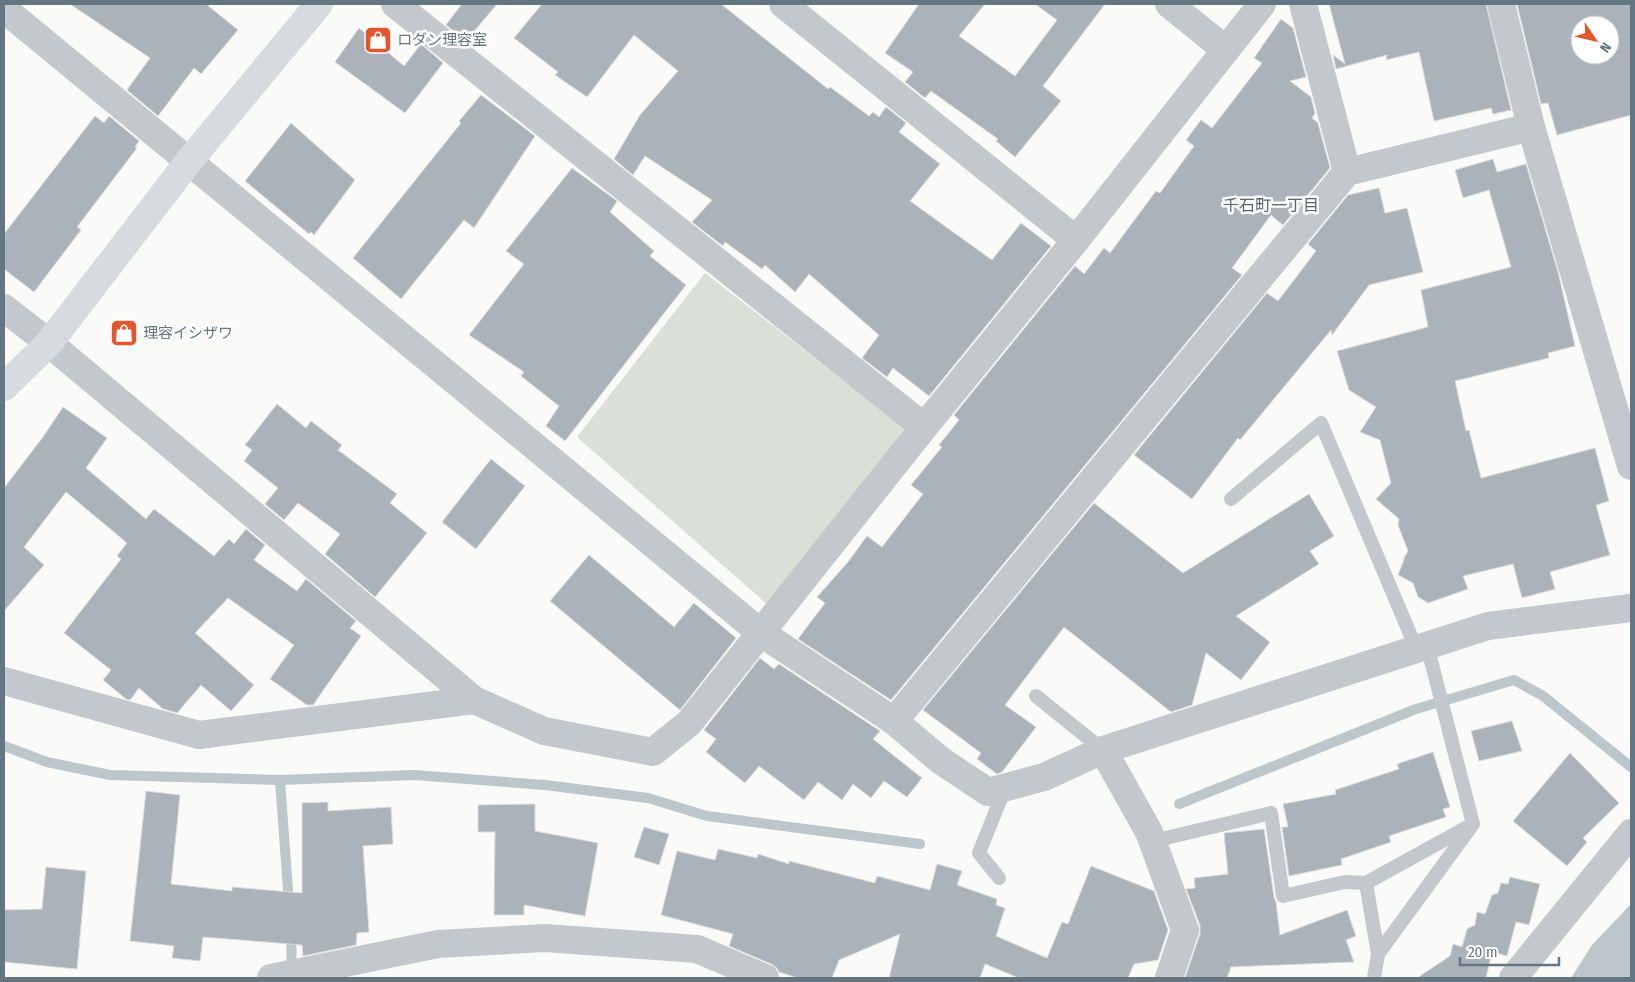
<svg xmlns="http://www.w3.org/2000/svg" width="1635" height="982" viewBox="0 0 1635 982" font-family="'Fira Sans Condensed','Noto Sans JP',sans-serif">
<rect width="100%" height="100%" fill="#fafaf8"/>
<!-- green -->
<polygon fill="#dadfd7" points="705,273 905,428 768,605 577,437"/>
<!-- water -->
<polygon fill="#bbc7cb" points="1631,904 1631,978 1571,978 1592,945"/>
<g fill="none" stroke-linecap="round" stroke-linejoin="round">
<!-- stream -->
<g stroke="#bbc7cb" stroke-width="10">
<polyline points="4,746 47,762 110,775 280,780 414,775 545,785 648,798 707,816 920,844"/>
<polyline points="280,780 289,904"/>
<polyline points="1179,804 1416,709 1514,680 1543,696 1631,767"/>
<polyline points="291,931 292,974"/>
</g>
</g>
<!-- building -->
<g fill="#aab3b9" stroke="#dcdcda" fill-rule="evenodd">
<polygon points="70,4 206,4 238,30 201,74 194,68 158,116 127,90 150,58"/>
<polygon points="462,4 497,4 466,41 446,25"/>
<polygon points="542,4 721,4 828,89 830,87 869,116 873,112 879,117 886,107 906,123 899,132 940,164 910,201 992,260 1021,223 1051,246 929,396 893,368 887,377 862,358 879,335 809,274 795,292 765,265 762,269 725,242 723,246 692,222 712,200 645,156 633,175 614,159 640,115 678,71 634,35 587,97 555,75 558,72 514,38"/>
<polygon points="919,4 985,4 959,36 1015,76 1057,20 1035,4 1105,4 1043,86 1061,101 1015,157 996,141 998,139 931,91 925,98 905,82 913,72 885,53"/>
<polygon points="1329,4 1486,4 1511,110 1493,114 1491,108 1434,121 1419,52 1386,60 1387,55 1336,69 1333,55 1345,64"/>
<path d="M1517,4H1631V115L1557,135L1548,103L1541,104ZM1580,25H1610V55H1580Z"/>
<polygon points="1281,19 1293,28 1306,77 1290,81 1311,97 1315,113 1312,118 1318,123 1330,168 1283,225 1271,215 1232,268 1242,275 891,700 798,639 825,603 817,597 848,562 867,536 882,547 923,494 911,485 942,447 939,445 959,420 954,415 1075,266 1084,274 1104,248 1110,253 1156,191 1160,193 1194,146 1186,140 1201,120 1212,128 1262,63 1254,58"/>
<polygon points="359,28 404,66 421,44 443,63 405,113 335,62"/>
<polygon points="481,95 535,136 474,228 464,220 401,299 353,258 461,123 459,121"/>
<polygon points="95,116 104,123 109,116 139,141 135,147 137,148 77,227 81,230 34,292 4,269 4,234"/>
<polygon points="291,123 355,180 314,235 311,232 309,234 245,181"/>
<polygon points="1493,159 1497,172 1526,164 1558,272 1575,346 1548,353 1549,358 1455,381 1466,431 1469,430 1481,478 1595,448 1609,501 1596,505 1610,555 1550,572 1555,589 1522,598 1513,564 1463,576 1468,589 1428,603 1418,597 1413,583 1398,575 1404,560 1404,558 1408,551 1398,525 1399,519 1376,499 1391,483 1380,440 1360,432 1376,407 1349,390 1337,351 1428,327 1421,290 1511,267 1489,190 1463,198 1455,170"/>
<polygon points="572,168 617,201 610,212 654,251 650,256 686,285 565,441 546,426 559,406 521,376 524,372 469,335 524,264 506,251"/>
<polygon points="1379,188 1385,213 1407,208 1423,272 1369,285 1332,335 1331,330 1240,440 1238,438 1192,499 1134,455 1267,293 1278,301 1316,251 1308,244 1348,195"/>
<polygon points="277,404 306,428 311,421 342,445 338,450 397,494 390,503 427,533 375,597 325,554 340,534 298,503 284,520 265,504 278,488 244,461 252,450 245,445"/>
<polygon points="63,407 107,438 86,468 146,519 154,509 214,556 229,539 234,544 246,529 265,545 254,560 297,591 306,579 356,621 350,628 361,636 313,705 307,705 270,679 294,645 228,598 195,633 254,685 231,711 201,685 177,713 163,709 139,688 130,700 126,699 103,680 111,670 64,633 121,559 117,556 127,543 66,492 24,547 44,565 4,611 4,488 43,437"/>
<polygon points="491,459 525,486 476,549 442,522"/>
<polygon points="1309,494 1334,536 1310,551 1319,564 1236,616 1270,642 1241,680 1206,653 1192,705 1171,712 1064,627 1005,705 1036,727 1002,772 997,774 977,759 981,753 923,710 1094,503 1183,573"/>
<polygon points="589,555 674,627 694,603 736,638 680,710 550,601"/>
<polygon points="760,658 774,669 779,664 880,731 873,739 922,778 907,797 884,781 871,798 853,784 842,800 818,782 804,800 759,766 745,783 706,752 716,739 704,730"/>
<polygon points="1512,721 1522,751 1479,761 1471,731"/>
<polygon points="1433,752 1450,807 1443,809 1446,817 1389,836 1391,842 1341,859 1342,865 1289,876 1282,827 1288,827 1283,804 1336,794 1335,790 1399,769 1397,764"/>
<polygon points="1570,753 1619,803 1583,838 1587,842 1567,866 1513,821"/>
<polygon points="146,791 180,795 171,884 232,891 232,887 302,893 302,803 328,802 328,811 391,807 393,844 363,846 369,932 357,933 356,945 303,956 302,945 203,937 200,961 172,958 174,946 130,941"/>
<polygon points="535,804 535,831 598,843 585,916 524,905 524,915 494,915 495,832 478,832 478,805"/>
<polygon points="644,827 669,834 659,865 634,857"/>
<polygon points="1264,829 1274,897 1276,902 1280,935 1347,910 1356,936 1346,940 1354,962 1231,967 1227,978 1185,978 1200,934 1200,925 1186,889 1195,888 1194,878 1228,874 1224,833"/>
<polygon points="718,849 757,858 758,854 789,864 789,861 875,883 877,876 930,890 937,864 962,871 957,885 997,899 996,905 1005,908 996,936 1047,958 1062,922 1068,924 1091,866 1154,891 1168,930 1158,960 1134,964 1128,978 1019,978 985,964 980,978 889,978 900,934 839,960 832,978 798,978 779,972 777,968 771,964 729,946 733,934 661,915 677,851 715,860"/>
<polygon points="46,867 86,871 77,969 4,962 4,910 42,909"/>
<polygon points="1510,877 1540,884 1529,925 1516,922 1507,956 1492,952 1486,978 1417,978 1450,956 1453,944 1462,947 1467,929 1475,925 1477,912 1485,914 1492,895 1498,893 1501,883 1508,884"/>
</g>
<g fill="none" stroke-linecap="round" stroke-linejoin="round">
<!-- lane -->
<g stroke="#c3c8cc" stroke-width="14">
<polyline points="1231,499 1321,423 1416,648"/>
<polyline points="1427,645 1473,824 1378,954 1366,883 1473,824"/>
<polyline points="1036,696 1103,750"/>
<polyline points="1153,841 1271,813 1283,896 1345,882 1366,883"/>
<polyline points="999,878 979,853 1005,788"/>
<polyline points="1374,978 1378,954"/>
</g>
<!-- street -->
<g stroke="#c3c8cc" stroke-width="28">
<polyline points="395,4 924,427"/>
<polyline points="783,4 1076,240"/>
<polyline points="1169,4 1226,50"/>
<polyline points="1303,4 1347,172"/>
<polyline points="1501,4 1531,127 1631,466"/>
<polyline points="4,9 761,633 894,721 940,760 988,792 1044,777 1103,750 1488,626 1631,608"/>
<polyline points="4,308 49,343 474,700 544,731 653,752 689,723 924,427 1076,240 1262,4"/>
<polyline points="4,681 199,735 474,700"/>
<polyline points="894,721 1347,172 1531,127"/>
<polyline points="1103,750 1149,832 1185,930 1169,978"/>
<polyline points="271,978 438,944 545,938 697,949 765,978"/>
<polyline points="1513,978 1631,833"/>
</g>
<!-- secondary -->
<polyline stroke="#d6dbdf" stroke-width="28" points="4,387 49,343 189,161 319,4"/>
</g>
<!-- icons -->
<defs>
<g id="shop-square" transform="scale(1.4375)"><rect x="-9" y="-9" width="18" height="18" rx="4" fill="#e4572e" stroke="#fff"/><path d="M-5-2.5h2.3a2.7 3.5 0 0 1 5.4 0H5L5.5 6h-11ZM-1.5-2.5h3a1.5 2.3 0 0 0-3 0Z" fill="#fff"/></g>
</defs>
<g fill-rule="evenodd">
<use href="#shop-square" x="378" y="40"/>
<use href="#shop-square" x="124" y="333"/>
</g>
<g text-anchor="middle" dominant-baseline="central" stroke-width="5" stroke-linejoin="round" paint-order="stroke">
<!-- poi labels -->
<g font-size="15" fill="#657683" stroke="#fff" text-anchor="start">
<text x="397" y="40">ロダン理容室</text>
<text x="143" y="333">理容イシザワ</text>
</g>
<!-- neighbourhood labels -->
<g font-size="16" fill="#57646e" stroke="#fff">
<text x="1271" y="205">千石町一丁目</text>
</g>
</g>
<!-- border -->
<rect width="1635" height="982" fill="none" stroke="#657683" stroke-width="10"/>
<!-- north arrow -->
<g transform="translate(1595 40) rotate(125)"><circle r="24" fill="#ffffff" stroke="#c1c8cd"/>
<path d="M0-4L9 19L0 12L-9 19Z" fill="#e4572e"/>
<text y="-8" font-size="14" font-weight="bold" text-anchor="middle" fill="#657683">N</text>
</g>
<!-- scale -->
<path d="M1460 957v8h99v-8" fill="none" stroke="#657683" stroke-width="2.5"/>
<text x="1468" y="957" font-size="15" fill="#657683" stroke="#ffffff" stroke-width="4" paint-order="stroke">20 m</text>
</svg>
